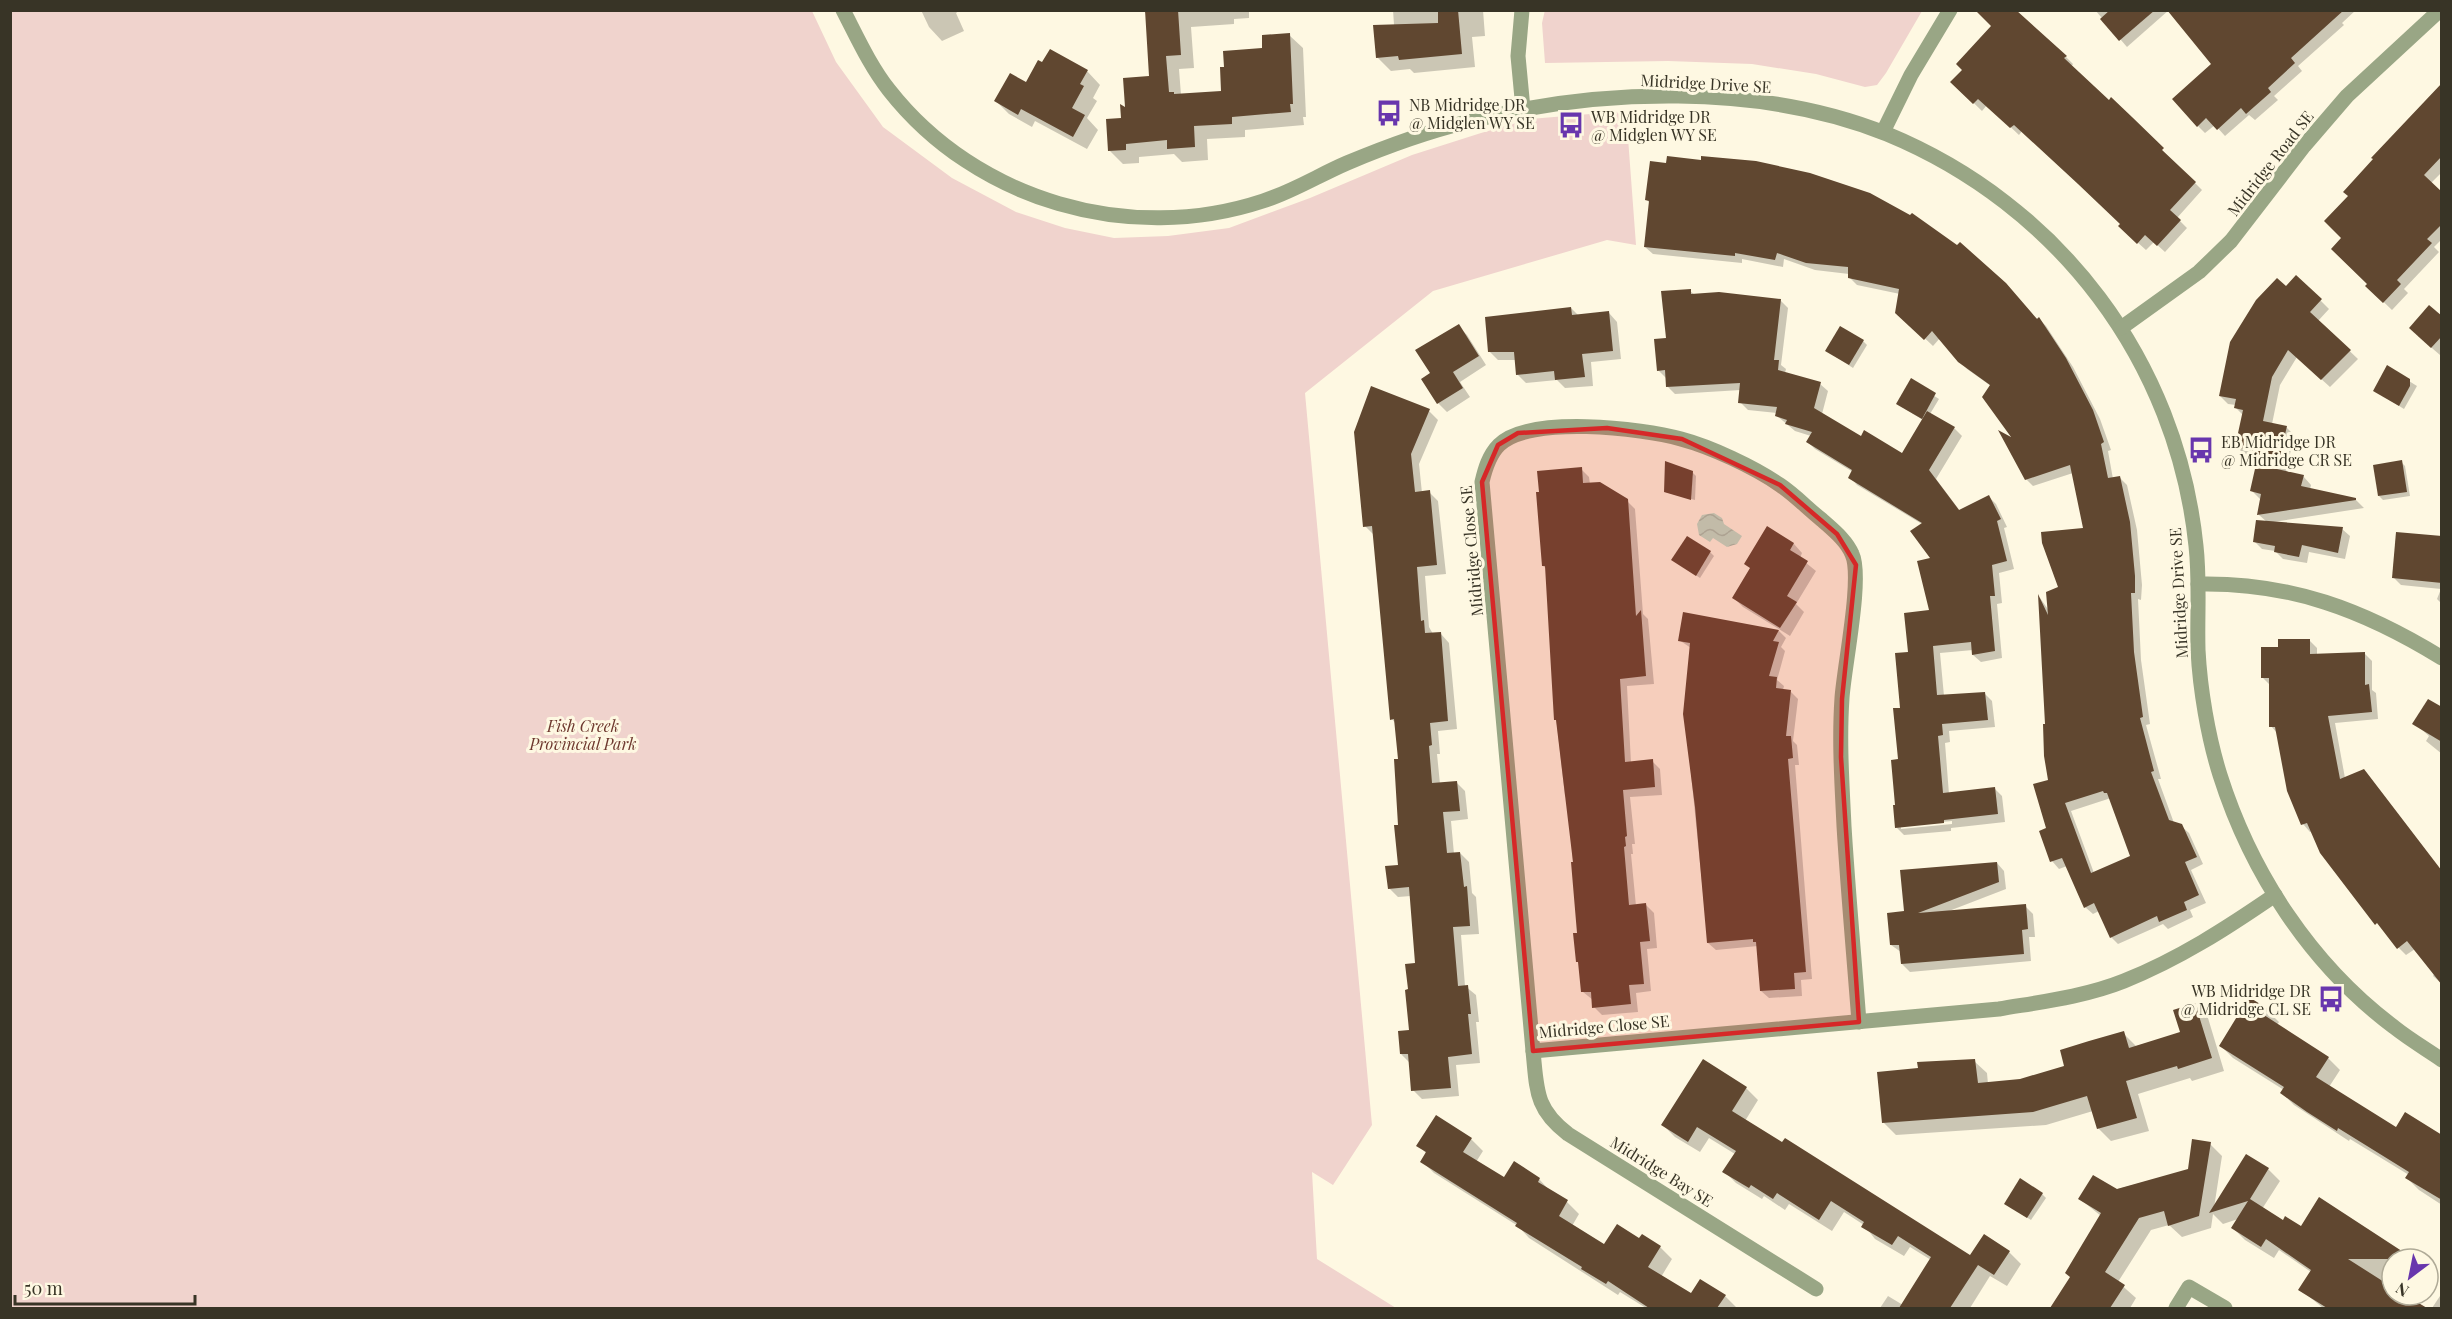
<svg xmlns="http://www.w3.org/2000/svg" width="2452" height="1319" viewBox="0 0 2452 1319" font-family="'Playfair Display',serif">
<defs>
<pattern id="water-waves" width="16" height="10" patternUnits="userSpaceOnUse" patternTransform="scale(1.5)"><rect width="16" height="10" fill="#bde0c9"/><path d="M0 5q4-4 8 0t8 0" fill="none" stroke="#a3c1ac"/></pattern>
</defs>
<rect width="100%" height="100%" fill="#fef8e2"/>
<!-- green -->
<g fill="#f0d3cd">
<polygon points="1545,10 1922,10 1922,11 1886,73 1877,85 1865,87 1816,74 1752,64 1668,61 1545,63 1542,23"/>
<polygon points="10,11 812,11 836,62 883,127 952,178 1016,212 1065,228 1114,238 1168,236 1229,228 1310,198 1412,155 1481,133 1530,119 1626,111 1636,245 1607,240 1433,291 1305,393 1372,1125 1333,1185 1312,1172 1317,1259 1396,1308 11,1308"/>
</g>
<!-- water -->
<polygon fill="url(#water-waves)" points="1714,513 1722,518 1724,524 1742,536 1737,544 1727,547 1713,538 1710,542 1699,535 1697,524 1702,515"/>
<!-- shadow -->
<g fill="#0003" fill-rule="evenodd">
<polygon points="921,10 960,10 956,13 964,31 942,41 929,27"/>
<polygon points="1143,10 1249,10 1249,18 1234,19 1234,24 1191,27 1194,68 1179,69 1181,95 1222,93 1264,50 1289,35 1303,48 1306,117 1303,117 1304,125 1245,130 1245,137 1207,139 1208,160 1182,162 1174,154 1139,157 1139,163 1123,164 1110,151 1127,109 1151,78 1147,15"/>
<polygon points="1393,10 1483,10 1485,36 1472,37 1475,67 1414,73 1410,69 1391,71 1377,57 1394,25"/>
<polygon points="2095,10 2169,10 2127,47"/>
<polygon points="2211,10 2356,10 2342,23 2344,25 2298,66 2302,71 2274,96 2278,100 2255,120 2249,115 2225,136 2215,125 2205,133 2198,126 2213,65"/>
<polygon points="2066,57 2073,64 2071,67 2109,102 2111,99 2202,190 2177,218 2187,228 2165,252 2154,242 2146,250 2127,233 2122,224 2022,131 2019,135 1987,105 1982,111 1952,82"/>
<polygon points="1087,71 1100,85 1093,98 1097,101 1087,118 1098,130 1087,149 1035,121 1032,127 1009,114 996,101 1026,84"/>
<polygon points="2442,84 2442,172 2430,184 2442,194 2442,239 2434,247 2439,252 2404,289 2408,293 2392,310 2367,286 2369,284 2343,238 2350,196"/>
<path d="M1647,200L2039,319L2046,326L2073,367L2100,419L2111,450L2108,451L2113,479L2120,478L2127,485L2137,530L2142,585L2141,600L2138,599L2141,660L2150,724L2146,725L2161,779H2158L2174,823L2181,826L2189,833L2203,864L2191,870L2206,903L2190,910L2193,917L2168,929L2163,924L2118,944L2111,937L2099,911L2093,914L2085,907L2067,866L2059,869L2052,861L2048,829L2050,781L2040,598L2050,612L2085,530L2073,473L2033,486L2026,479L2016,442L1991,386L1967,369L1940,338L1933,346L1897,312L1900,294L1857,285L1849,277V274L1815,270L1784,259L1783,267L1742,259V263L1653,254L1645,247L1650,203ZM2111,798L2132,857L2094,873L2071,811Z"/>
<polygon points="2297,277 2329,309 2318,321 2358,359 2330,387 2297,357 2280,385 2272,424 2286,427 2294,435 2286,473 2303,476 2311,485 2310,490 2355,499 2364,508 2273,522 2342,529 2350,536 2345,559 2309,552 2307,563 2283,559 2275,551 2262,549 2254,541 2267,522 2259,515 2260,499 2252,491 2258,463 2254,456 2244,454 2236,446 2243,415 2236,408 2236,405 2228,404 2220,396 2286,288"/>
<path d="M1690,291L1695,295L1780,300L1788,308L1781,365L1786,369L1785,373L1820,384L1828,391L1822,414L1861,438L1903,455L1923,420L1902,407L1911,381L1939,399L1930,414L1954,428L1962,436L1936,479L1960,511L1989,497L1996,504L2007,527L2004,528L2014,569L1999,573L2002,603L1997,604L2002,658L1981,662L1973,655V650L1940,653L1944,696L1984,693L1992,701L1995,727L1949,731L1950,742L1945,743L1949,794L1995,789L2002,796L2005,822L1951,828V831L1904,835L1896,827L1902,709L1910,653L1930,612L1932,559L1922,524L1857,485L1850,477L1853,472L1815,449L1808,442L1811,436L1795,431L1776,415L1777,413L1748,410L1740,402L1741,390L1675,394L1668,387L1666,378L1658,370L1667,340ZM1952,821V824L1901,829V826Z"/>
<polygon points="1571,308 1579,316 1609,313 1617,322 1621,359 1591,362 1593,386 1565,388 1557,380 1526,383 1517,374 1516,360 1498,360 1489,351"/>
<polygon points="2442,318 2442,352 2440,355 2418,336"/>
<polygon points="1458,326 1467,335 1486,365 1460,382 1470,397 1447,412 1438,403 1423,380 1432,374"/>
<polygon points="1863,341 1867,345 1853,368 1827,351"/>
<polygon points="2388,368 2417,386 2404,409 2375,391"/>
<polygon points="1429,411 1438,420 1419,464 1422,493 1429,492 1438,501 1446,574 1425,576 1429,627 1433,634 1441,634 1449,643 1457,729 1438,731 1440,754 1437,754 1440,784 1456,782 1465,791 1468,819 1451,821 1454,854 1460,853 1469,862 1472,893 1476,897 1479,934 1461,935 1465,986 1476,995 1479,1022 1476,1022 1480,1063 1456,1065 1459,1096 1422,1099 1413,1090 1410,1063 1401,1054 1410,1031 1409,991 1417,964 1411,896 1398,897 1389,888 1400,866 1400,760 1396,724 1392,719 1374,535 1365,526"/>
<polygon points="2401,462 2405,466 2410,496 2383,500 2379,496"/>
<polygon points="1581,469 1589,477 1590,484 1627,501 1635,509 1643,614 1648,619 1654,684 1627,686 1631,763 1652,761 1660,769 1662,795 1630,797 1635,844 1632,844 1633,854 1631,854 1636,906 1646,905 1654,913 1657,948 1647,949 1651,991 1636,993 1638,1012 1602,1015 1594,1007 1593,1000 1583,992 1568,799 1565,796 1553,690 1547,569 1543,566"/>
<polygon points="1692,472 1696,476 1695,500 1665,492"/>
<polygon points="1767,528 1794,544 1802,553 1800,558 1816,571 1796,604 1804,612 1790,636 1743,607 1734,598 1751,569"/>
<polygon points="2442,543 2442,604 2437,599 2441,589 2401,585 2393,577"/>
<polygon points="1710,552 1714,556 1700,578 1673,560"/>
<polygon points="1684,613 1779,631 1786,638 1781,647 1785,651 1777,680 1784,686 1783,690 1790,691 1798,699 1793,741 1797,745 1799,765 1795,765 1812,979 1801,980 1802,996 1769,998 1761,991 1758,946 1716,950 1708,943 1685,714 1691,648 1679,640"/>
<polygon points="2309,640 2317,648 2317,655 2364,653 2372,661 2372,690 2376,693 2378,719 2335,723 2345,778 2442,984 2433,976 2434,974 2415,949 2406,955 2399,948 2312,831 2310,832 2303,824 2277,733 2271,726 2270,685 2263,678 2280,649"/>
<polygon points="2442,709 2442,754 2426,741 2429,736 2414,723"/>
<polygon points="1997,863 2004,871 2006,889 1949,911 2025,906 2033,914 2035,937 2029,937 2031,961 1910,972 1902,964 1901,952 1891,945 1906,913"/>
<polygon points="2195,1005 2208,1018 2224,1071 2192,1081 2190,1078 2138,1094 2149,1131 2111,1141 2098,1128 2093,1111 2046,1125 1896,1135 1883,1122 1974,1061 1987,1073 1988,1084 2021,1081 2066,1067 2123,1033 2136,1046 2182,1033"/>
<polygon points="2267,1010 2279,1022 2277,1025 2328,1058 2340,1070 2329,1087 2396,1130 2442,1135 2442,1205 2419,1190 2407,1178 2409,1175 2350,1139 2349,1141 2294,1105 2282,1093 2284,1090 2233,1058 2221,1046"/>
<polygon points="1704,1061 1746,1088 1758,1100 1745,1121 1970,1257 2009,1252 2021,1264 2007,1286 1990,1276 1970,1308 1880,1308 1888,1296 1903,1305 1931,1260 1910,1247 1904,1256 1875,1239 1864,1225 1844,1212 1832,1231 1789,1204 1785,1210 1764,1196 1762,1199 1736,1183 1724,1171 1735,1154 1709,1138 1700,1152 1675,1137 1663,1125"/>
<polygon points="1471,1139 1483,1151 1476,1162 1504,1180 1539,1179 1551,1192 1567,1202 1579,1214 1572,1226 1605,1246 1640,1240 1660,1247 1672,1259 1661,1277 1691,1295 1725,1296 1737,1308 1646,1308 1620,1292 1618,1295 1529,1238 1518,1226 1434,1173 1422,1161 1427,1154 1418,1145"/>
<polygon points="2210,1144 2222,1156 2214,1208 2268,1169 2280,1181 2262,1209 2283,1222 2301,1229 2407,1259 2392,1259 2392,1295 2406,1295 2426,1308 2323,1308 2300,1289 2311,1272 2279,1250 2274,1258 2245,1240 2233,1228 2238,1219 2223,1224 2213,1214 2211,1228 2182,1237 2169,1225 2151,1230 2118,1282 2136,1298 2130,1308 2052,1308 2071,1278 2101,1216 2080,1199 2189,1170"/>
<polygon points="2042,1194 2046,1198 2031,1220 2010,1207"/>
<polygon points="2442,1293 2442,1308 2432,1308"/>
</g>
<!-- building -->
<g fill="#604730" fill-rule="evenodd">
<polygon points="1145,10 1178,10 1181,55 1166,56 1169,92 1174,92 1174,94 1221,91 1220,67 1224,67 1223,51 1262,48 1262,35 1290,33 1293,104 1290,104 1291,112 1232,117 1232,124 1194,126 1195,147 1167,149 1167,140 1126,144 1126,150 1108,151 1106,119 1121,118 1120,104 1125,107 1123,78 1149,76"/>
<polygon points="1438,10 1458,10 1462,54 1399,60 1398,56 1376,58 1373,25 1438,23"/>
<polygon points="1975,10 2016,10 2067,56 2064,58 2109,100 2111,97 2132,117 2164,148 2162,150 2196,182 2170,210 2181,220 2157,246 2145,235 2137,244 2118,226 2120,224 2078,184 2014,125 2010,128 1978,99 1973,104 1950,82 1962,70 1956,64 1991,26"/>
<polygon points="2110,10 2155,10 2119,41 2100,19"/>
<polygon points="2167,10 2344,10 2291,58 2295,63 2268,88 2271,92 2246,114 2241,108 2217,130 2206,118 2197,127 2172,99 2211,64"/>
<polygon points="1050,49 1088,70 1080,84 1084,86 1072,108 1085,115 1073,137 1021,109 1018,115 994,101 1010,73 1026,82 1038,60 1042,62"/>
<polygon points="2442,83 2442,156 2424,175 2442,192 2442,224 2427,239 2432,243 2397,280 2401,284 2383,303 2365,286 2367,284 2331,249 2341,238 2324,221 2348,196 2343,192 2373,159 2371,158"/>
<path d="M1667,156L1701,160V156L1756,161L1810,173L1870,193L1910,215L1912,213L1957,245L1960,242L2006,283L2037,319L2039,317L2066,358L2093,410L2104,442L2101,444L2108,478L2120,476L2130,522L2135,576V593H2131L2134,652L2143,717L2140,718L2154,771L2151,772L2169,820L2182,824L2197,857L2185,862L2199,895L2184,902L2187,910L2159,922L2157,916L2110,938L2094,903L2084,908L2062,858L2050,862L2039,831L2046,828L2033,784L2048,780L2044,756L2043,724H2045L2038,594L2048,615L2046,592L2058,587L2042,543L2041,532L2083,528L2070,465L2025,480L1998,430L2011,437L1982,397L1990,385L1958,362L1932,331L1924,340L1895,313L1899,289L1848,278V267L1806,263L1777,253L1775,260L1735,253V256L1644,247L1649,201L1645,200L1650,161L1666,163ZM2103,791L2104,793H2107L2130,856L2091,873L2065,803Z"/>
<polygon points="2296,275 2322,299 2310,312 2351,350 2321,380 2288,350 2272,377 2263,421 2287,426 2277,469 2304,475 2301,486 2356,498 2356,500 2257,515 2261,494 2250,491 2257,460 2252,459 2254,451 2235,447 2243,410 2234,408 2236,399 2219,396 2230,342 2256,300 2277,278 2286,286"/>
<polygon points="1691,289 1691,294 1719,292 1781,299 1774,360 1779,360 1778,370 1821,382 1814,408 1861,436 1864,430 1902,453 1927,411 1955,427 1929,470 1959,510 1989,495 2001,519 1997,521 2007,561 1992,565 1995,596 1990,596 1995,651 1972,655 1971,642 1933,646 1937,695 1985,692 1988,720 1942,724 1943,735 1938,736 1943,793 1995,787 1998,814 1944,820 1944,823 1895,828 1893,805 1895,805 1891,760 1898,759 1893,708 1900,708 1895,653 1908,652 1904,613 1929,610 1917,561 1930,558 1910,531 1922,523 1848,478 1852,470 1806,442 1812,432 1785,424 1787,420 1775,416 1777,407 1738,403 1740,383 1666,387 1665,370 1657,371 1654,339 1666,338 1661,291"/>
<polygon points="2429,305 2442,316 2442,336 2431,348 2409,328"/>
<polygon points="1571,307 1572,315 1609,311 1613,351 1582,354 1585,377 1555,380 1554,371 1516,375 1514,352 1488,352 1485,317"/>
<polygon points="1459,324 1479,356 1453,372 1463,388 1437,404 1421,379 1430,373 1415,350"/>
<polygon points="1840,326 1864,340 1849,365 1825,351"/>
<polygon points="2387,365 2410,379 2410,386 2399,406 2373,391"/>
<polygon points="1911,378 1936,393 1922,419 1896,404"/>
<polygon points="1371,386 1430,409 1411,454 1415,492 1430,490 1437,565 1417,567 1421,621 1424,620 1425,633 1441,632 1448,721 1430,723 1432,745 1429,746 1432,783 1457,781 1460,811 1443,812 1447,853 1460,852 1464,887 1467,886 1470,926 1453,927 1458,986 1468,985 1471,1014 1468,1014 1472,1054 1448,1057 1451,1088 1411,1091 1408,1054 1400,1054 1398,1031 1409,1030 1405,990 1408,989 1405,964 1415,963 1409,887 1388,889 1385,866 1398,865 1394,825 1398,825 1394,759 1398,759 1394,719 1390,720 1372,526 1363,527 1354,432"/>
<polygon points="2402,460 2407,492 2378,496 2373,465"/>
<polygon points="1665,461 1693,471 1691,500 1664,492"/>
<polygon points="1582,467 1583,483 1600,482 1628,499 1636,616 1641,610 1646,676 1620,679 1625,762 1653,759 1655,787 1623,790 1627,836 1625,837 1626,846 1624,847 1629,905 1646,903 1650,941 1640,942 1644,984 1629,985 1631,1004 1592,1008 1591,992 1581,992 1578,962 1576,962 1573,933 1577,933 1571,862 1573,862 1556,720 1554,720 1545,566 1542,566 1536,492 1539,492 1537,471"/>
<polygon points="2256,520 2343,527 2338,553 2302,545 2299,557 2274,552 2275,546 2253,542"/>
<polygon points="1767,526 1794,543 1790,550 1808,561 1787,596 1797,602 1780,628 1732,598 1750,568 1744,564"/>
<polygon points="2396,532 2442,536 2442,583 2392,578"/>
<polygon points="1687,536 1711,551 1696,576 1671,560"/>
<polygon points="1683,612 1779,630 1773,641 1779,642 1769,676 1777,677 1776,688 1791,690 1786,736 1791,736 1793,758 1788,759 1806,972 1794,973 1795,989 1760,991 1756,942 1753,942 1753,939 1707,943 1695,807 1683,714 1690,643 1678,641"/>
<polygon points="2278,639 2310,639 2310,654 2365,652 2365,685 2369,684 2372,712 2328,716 2340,779 2364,769 2442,871 2442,985 2407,941 2397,949 2377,923 2375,925 2320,853 2307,823 2301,825 2287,791 2275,727 2269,727 2269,678 2261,678 2261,647 2278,647"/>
<polygon points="2428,699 2442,707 2442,742 2412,724"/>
<polygon points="1997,862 1999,882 1918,913 2026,904 2028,929 2022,930 2024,954 1901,964 1899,945 1890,945 1887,913 1904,911 1900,870"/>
<polygon points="2249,997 2268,1009 2264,1015 2329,1057 2316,1077 2396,1127 2405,1112 2442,1135 2442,1200 2405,1178 2409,1172 2338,1128 2337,1131 2307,1112 2280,1093 2284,1087 2219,1046"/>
<polygon points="2195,1003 2212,1058 2178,1069 2177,1066 2126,1081 2137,1118 2097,1129 2087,1096 2033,1112 1882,1123 1877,1072 1918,1068 1917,1062 1975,1059 1978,1083 2020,1079 2064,1066 2060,1050 2089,1041 2124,1031 2129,1048 2180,1032 2173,1010"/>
<polygon points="1703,1059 1747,1087 1732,1111 1782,1142 1785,1138 1970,1255 1984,1234 2010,1251 1994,1275 1978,1265 1950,1308 1899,1308 1931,1257 1898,1236 1892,1245 1861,1227 1864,1222 1831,1201 1819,1220 1777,1193 1773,1199 1751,1185 1749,1188 1722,1172 1736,1151 1697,1127 1688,1142 1661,1125"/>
<polygon points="1436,1115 1472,1138 1463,1152 1504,1177 1514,1161 1540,1178 1538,1182 1568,1200 1559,1216 1604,1244 1617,1224 1639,1238 1642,1234 1661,1246 1648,1267 1691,1293 1700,1279 1726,1295 1717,1308 1649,1308 1608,1281 1606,1284 1581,1269 1582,1267 1515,1226 1517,1223 1420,1162 1426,1152 1416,1146"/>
<polygon points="2192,1139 2211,1142 2199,1216 2168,1226 2164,1211 2139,1218 2105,1272 2125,1285 2110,1308 2050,1308 2070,1277 2065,1273 2101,1213 2078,1199 2093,1175 2117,1189 2188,1169"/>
<polygon points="2246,1154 2269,1168 2250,1199 2283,1220 2285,1216 2301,1226 2319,1197 2414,1259 2348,1259 2392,1287 2392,1295 2405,1295 2427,1308 2327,1308 2298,1290 2311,1270 2266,1239 2261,1247 2231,1228 2248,1201 2209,1213"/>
<polygon points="2020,1178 2043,1193 2027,1218 2004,1204"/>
</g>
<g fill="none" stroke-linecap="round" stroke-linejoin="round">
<!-- street -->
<g stroke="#99a685" stroke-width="15">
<path d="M843,10C857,37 870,66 889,90C976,201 1130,245 1263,201C1292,192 1319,175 1347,163C1385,147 1426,132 1467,122C1596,88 1761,83 1887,134C2059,205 2177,361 2196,546C2200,581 2197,615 2198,650C2200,689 2208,737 2220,775C2251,873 2311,965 2394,1027C2409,1039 2426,1049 2442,1060"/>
<polyline points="1522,10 1518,56 1523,109"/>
<polyline points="1883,132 1911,75 1950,10"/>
<polyline points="2121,328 2199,272 2231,241 2304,146 2347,96 2440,10"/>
<path d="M2198,584C2290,582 2364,610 2442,658"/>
<path d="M1533,1051L1999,1009C2040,1002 2084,997 2124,981C2179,959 2227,928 2275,895"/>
<path d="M1816,1289L1568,1134C1535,1109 1537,1090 1533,1051L1482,482C1485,469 1489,455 1499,445C1529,415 1642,428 1681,439C1711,447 1754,467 1780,485C1795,495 1808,509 1822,520C1833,530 1846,540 1852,554C1863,577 1844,667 1842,698C1839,741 1842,784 1844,826C1848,891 1854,956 1859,1022"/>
<polyline points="2176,1308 2189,1287 2225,1308"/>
</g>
</g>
<!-- marked area -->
<path fill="#d62828" fill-opacity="0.2" stroke="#d62828" stroke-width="4.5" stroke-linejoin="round" d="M1607,428L1682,439L1780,485L1837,534L1856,565L1842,699L1841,757L1859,1022L1533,1051L1482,482L1498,445L1518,433Z"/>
<!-- icons -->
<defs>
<g id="bus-bare" transform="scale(2.07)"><path d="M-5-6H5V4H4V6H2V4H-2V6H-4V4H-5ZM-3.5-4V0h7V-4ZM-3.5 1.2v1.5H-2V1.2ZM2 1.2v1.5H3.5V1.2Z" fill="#6836ad" stroke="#fef8e2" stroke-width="2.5" paint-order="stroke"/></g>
</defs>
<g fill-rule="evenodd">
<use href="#bus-bare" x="1389" y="113"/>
<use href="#bus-bare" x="1571" y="125"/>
<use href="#bus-bare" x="2201" y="450"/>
<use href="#bus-bare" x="2331" y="999"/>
</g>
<g text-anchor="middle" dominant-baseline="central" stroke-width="6" stroke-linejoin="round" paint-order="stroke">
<!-- street labels -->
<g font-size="16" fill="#383426" stroke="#fef8e2">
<text transform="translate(1706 83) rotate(3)">Midridge Drive SE</text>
<text transform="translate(2270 163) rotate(-52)">Midridge Road SE</text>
<text transform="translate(1471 551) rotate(-95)">Midridge Close SE</text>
<text transform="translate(2178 593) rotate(-93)">Midridge Drive SE</text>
<text transform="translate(1604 1026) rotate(-5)">Midridge Close SE</text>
<text transform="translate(1662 1171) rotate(32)">Midridge Bay SE</text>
</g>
<!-- poi labels -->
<g font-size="16" fill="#383426" stroke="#fef8e2" text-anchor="start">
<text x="1409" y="104">NB Midridge DR<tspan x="1409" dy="18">@ Midglen WY SE</tspan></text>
<text x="1591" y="116">WB Midridge DR<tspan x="1591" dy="18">@ Midglen WY SE</tspan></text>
<text x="2221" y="441">EB Midridge DR<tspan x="2221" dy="18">@ Midridge CR SE</tspan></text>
<text x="2311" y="990" text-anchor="end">WB Midridge DR<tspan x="2311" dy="18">@ Midridge CL SE</tspan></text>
</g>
<!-- park labels -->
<g font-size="16" font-style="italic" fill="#6e382e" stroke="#fef8e2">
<text x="583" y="725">Fish Creek<tspan x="583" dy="18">Provincial Park</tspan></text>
</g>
</g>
<!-- border -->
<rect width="2452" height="1319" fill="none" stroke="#383426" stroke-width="24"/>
<!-- north arrow -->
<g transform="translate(2410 1277) rotate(212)"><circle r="28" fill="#fef8e2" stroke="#afaa97" stroke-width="1.5"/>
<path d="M0-4.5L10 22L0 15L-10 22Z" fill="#6836ad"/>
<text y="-9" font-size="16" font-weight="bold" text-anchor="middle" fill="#383426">N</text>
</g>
<!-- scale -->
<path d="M15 1295v9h180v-9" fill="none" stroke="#383426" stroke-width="3"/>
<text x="24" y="1295" font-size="18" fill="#383426" stroke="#fef8e2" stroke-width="4.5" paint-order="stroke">50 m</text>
</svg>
